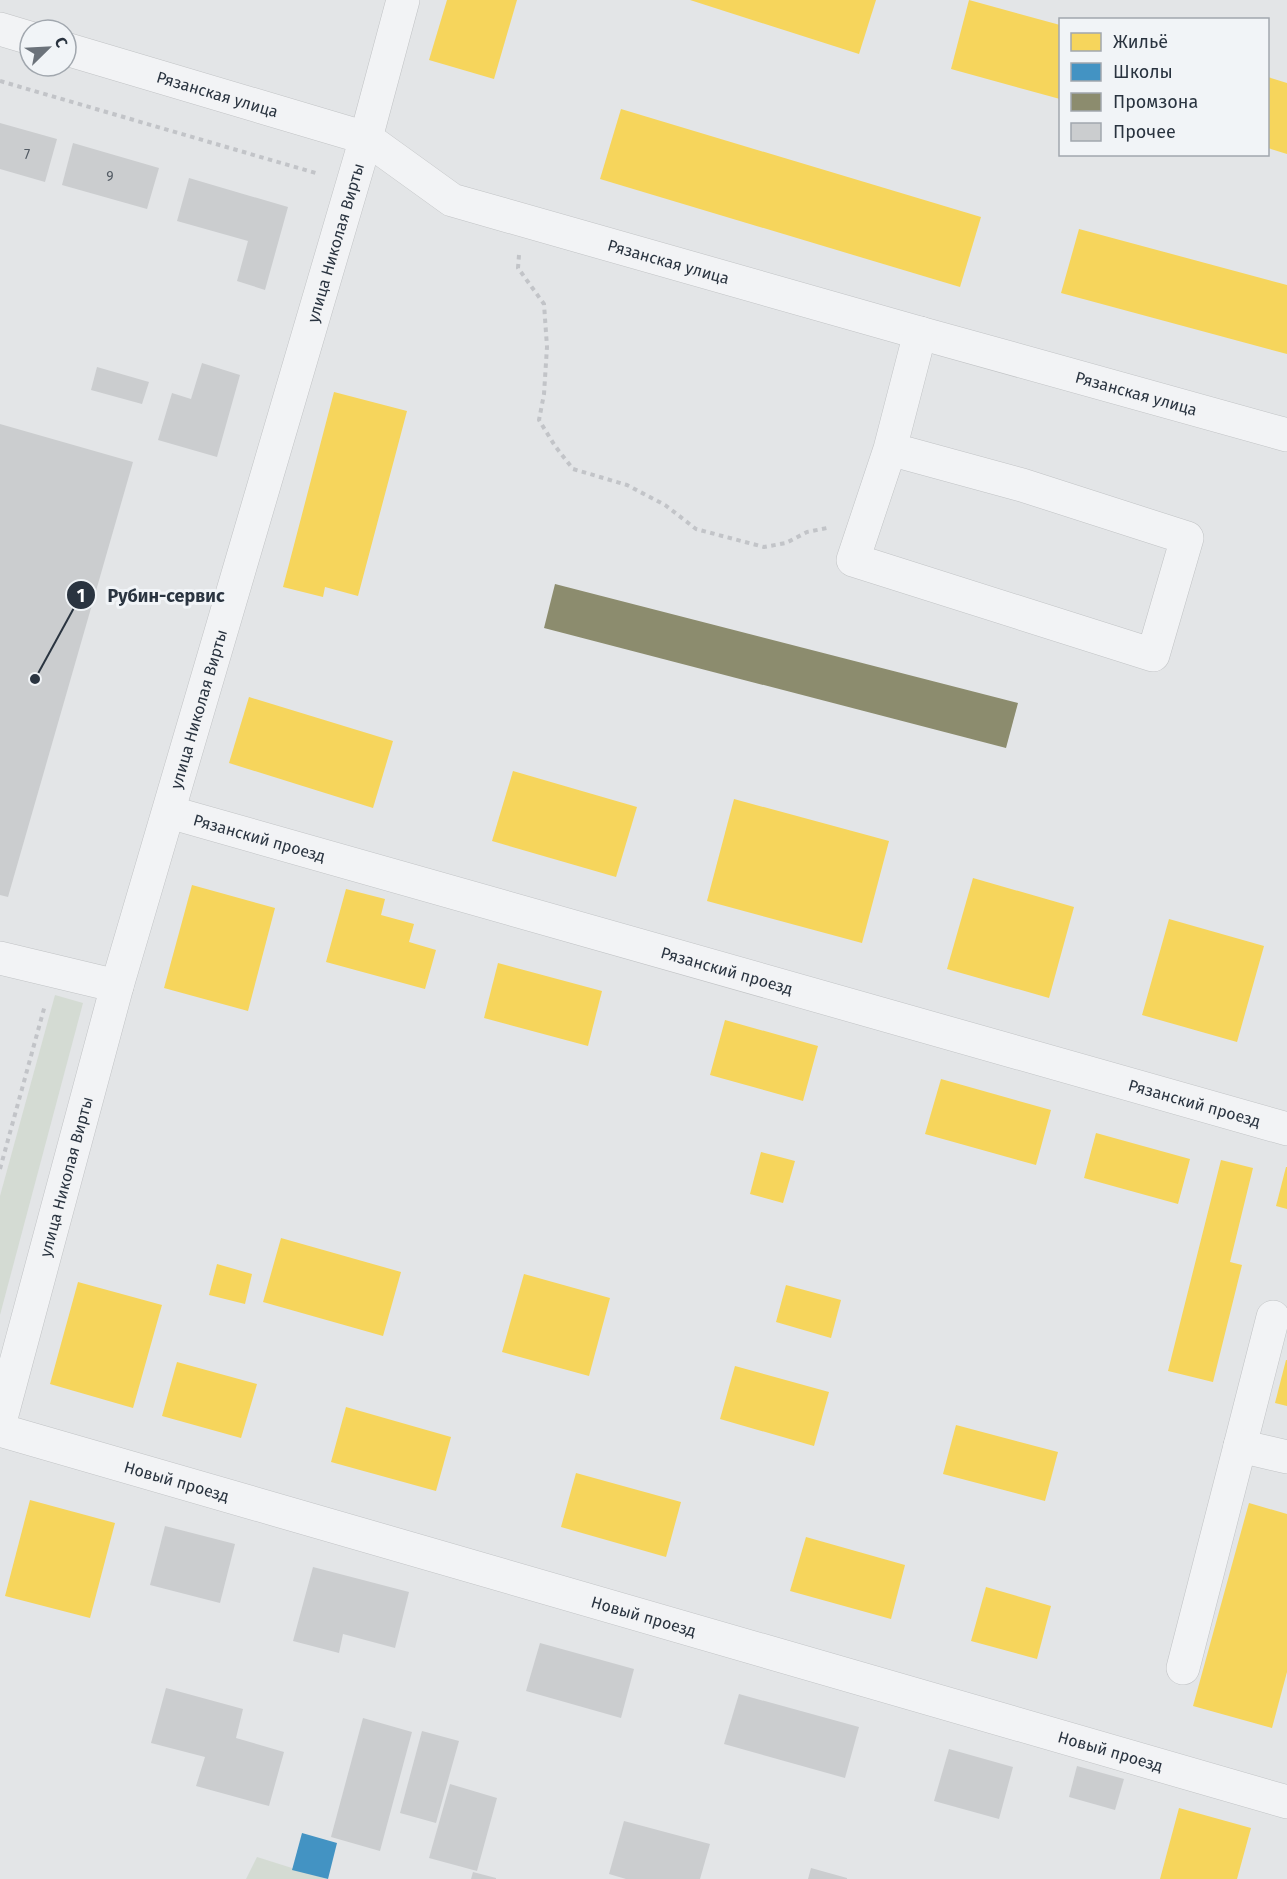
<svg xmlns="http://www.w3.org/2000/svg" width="1287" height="1879" viewBox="0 0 1287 1879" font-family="'Fira Sans',sans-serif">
<rect width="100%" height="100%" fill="#e3e5e7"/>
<!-- green -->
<g fill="#d4dbd3">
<polygon points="55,995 83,1003 0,1315 0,1196"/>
<polygon points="257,1857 327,1879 246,1879"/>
</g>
<!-- homes -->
<g fill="#f6d55c">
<polygon points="447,0 517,0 494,79 429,60"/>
<polygon points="690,0 876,0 859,54"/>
<polygon points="969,0 1060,25 1060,99 951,69"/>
<polygon points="1268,77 1287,83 1287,154 1268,148"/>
<polygon points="621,109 981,217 960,287 600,179"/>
<polygon points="1079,229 1287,285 1287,354 1061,293"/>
<polygon points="334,392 407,411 358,596 325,587 323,597 283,587"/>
<polygon points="249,697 393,741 373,808 229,763"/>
<polygon points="513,771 637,807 616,877 492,841"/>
<polygon points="734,799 889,841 862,943 707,901"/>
<polygon points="973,878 1074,907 1049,998 947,969"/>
<polygon points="192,885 275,908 248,1011 164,988"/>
<polygon points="346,889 385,899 381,915 414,924 409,942 436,950 425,989 326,962"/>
<polygon points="1169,919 1264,946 1237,1042 1142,1015"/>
<polygon points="498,963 602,991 588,1046 484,1018"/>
<polygon points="725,1020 818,1046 803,1101 710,1075"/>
<polygon points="941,1079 1051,1110 1036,1165 925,1134"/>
<polygon points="1096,1133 1190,1159 1178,1204 1084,1178"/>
<polygon points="761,1152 795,1161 783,1203 750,1194"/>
<polygon points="1221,1160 1253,1168 1230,1262 1242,1265 1213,1382 1168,1371"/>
<polygon points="1286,1167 1287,1167 1287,1209 1276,1206"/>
<polygon points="281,1238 401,1272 383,1336 263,1302"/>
<polygon points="217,1264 252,1274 245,1304 209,1295"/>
<polygon points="524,1274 610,1298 589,1376 502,1352"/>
<polygon points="78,1282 162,1305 133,1408 50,1384"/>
<polygon points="786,1285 841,1300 831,1338 776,1322"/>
<polygon points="1286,1360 1287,1360 1287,1406 1275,1403"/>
<polygon points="177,1362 257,1384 241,1438 162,1416"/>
<polygon points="735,1366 829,1392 814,1446 720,1419"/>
<polygon points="346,1407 451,1437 436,1491 331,1462"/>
<polygon points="956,1425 1058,1452 1045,1501 943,1474"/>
<polygon points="576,1473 681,1502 666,1557 561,1527"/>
<polygon points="30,1500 115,1523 90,1618 5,1596"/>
<polygon points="1249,1503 1287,1514 1287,1672 1272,1728 1193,1706"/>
<polygon points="806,1537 905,1565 891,1619 790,1591"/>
<polygon points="986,1587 1051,1606 1037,1659 971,1641"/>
<polygon points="1179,1808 1251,1828 1237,1879 1160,1879"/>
</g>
<!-- schools -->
<polygon fill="#4393c3" points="302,1833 337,1843 328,1879 292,1870"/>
<!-- industry -->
<polygon fill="#8c8c6e" points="555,584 1018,703 1006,748 544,628"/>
<!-- building -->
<g fill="#cbcdcf">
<polygon points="0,123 57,139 45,182 0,169"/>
<polygon points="73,143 159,168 147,209 62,185"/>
<polygon points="189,178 288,207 265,290 237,281 248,241 177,221"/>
<polygon points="202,363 240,375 217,457 158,440 172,393 191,399"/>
<polygon points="97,367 149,382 142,404 91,390"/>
<polygon points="0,424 133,462 8,897 0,895"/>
<polygon points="165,1526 235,1544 220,1603 150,1585"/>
<polygon points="313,1567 409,1592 395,1648 343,1634 339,1653 293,1641"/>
<polygon points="540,1643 634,1669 621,1718 526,1691"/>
<polygon points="166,1688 243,1709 236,1738 284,1752 269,1806 196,1786 205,1757 151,1743"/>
<polygon points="739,1694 859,1727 845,1778 724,1744"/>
<polygon points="363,1718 412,1732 380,1851 331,1837"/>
<polygon points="422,1731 459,1741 436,1823 400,1813"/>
<polygon points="949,1749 1013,1767 999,1819 934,1801"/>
<polygon points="1077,1766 1124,1779 1115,1810 1069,1797"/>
<polygon points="450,1784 497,1798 477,1871 429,1858"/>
<polygon points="624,1821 710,1844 700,1879 626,1879 609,1874"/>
<polygon points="811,1868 847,1878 847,1879 808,1879"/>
<polygon points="473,1872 496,1878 496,1879 471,1879"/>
</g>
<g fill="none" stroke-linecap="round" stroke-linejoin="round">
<!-- minor casing -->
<g stroke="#c1c3c5" stroke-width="34">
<g id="minor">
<polyline points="0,29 30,38"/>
<path id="s1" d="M66,49L366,138L452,200L920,333L1287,435"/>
<polyline points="890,449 853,560 1153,655 1187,538 1022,485 890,449 920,333"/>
<path id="s2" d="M169,812L1287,1129"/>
<polyline points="0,958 117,986"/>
<polyline points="1273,1317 1240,1446 1287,1457"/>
<path id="s3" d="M0,1422L117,986L366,138L403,0"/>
<path id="s4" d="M0,1430L1287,1802"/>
<polyline points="1183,1668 1240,1446"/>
</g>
</g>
<!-- path -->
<g stroke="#c2c4c8" stroke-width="4" stroke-dasharray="4.5 4.5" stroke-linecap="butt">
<polyline points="0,81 319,174"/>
<polyline points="519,255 518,268 544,304 547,347 544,394 539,420 555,446 573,469 627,485 665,505 696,529 764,547 786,543 807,532 827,528"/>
<polyline points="0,1169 45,1005"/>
</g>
<!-- minor -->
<use href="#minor" stroke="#f2f3f5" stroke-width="33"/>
</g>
<g text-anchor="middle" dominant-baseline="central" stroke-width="6" stroke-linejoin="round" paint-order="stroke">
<!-- number labels -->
<g font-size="14" fill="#535b64">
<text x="27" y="154">7</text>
<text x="110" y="176">9</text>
</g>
<!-- street labels -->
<g font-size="16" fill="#2a3440" stroke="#f1f4f7">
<text stroke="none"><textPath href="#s1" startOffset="158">Рязанская улица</textPath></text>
<text stroke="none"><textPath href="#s3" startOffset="1226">улица Николая Вирты</textPath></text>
<text stroke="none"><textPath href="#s1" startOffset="644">Рязанская улица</textPath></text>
<text stroke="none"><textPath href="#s1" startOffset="1130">Рязанская улица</textPath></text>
<text stroke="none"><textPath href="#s3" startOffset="740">улица Николая Вирты</textPath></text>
<text stroke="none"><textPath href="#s2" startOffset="94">Рязанский проезд</textPath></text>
<text stroke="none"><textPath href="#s2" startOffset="580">Рязанский проезд</textPath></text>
<text stroke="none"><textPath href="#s2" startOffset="1066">Рязанский проезд</textPath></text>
<text stroke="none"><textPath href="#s3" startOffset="254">улица Николая Вирты</textPath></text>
<text stroke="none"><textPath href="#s4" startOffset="184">Новый проезд</textPath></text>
<text stroke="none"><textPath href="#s4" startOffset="670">Новый проезд</textPath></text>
<text stroke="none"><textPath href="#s4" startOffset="1156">Новый проезд</textPath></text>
</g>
</g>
<!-- callouts -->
<path fill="none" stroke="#2a3440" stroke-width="2" d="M35 679L81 595"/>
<g fill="#2a3440" stroke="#f1f4f7" stroke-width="2">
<circle cx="35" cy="679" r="6"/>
<circle cx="81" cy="595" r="15"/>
</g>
<g font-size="18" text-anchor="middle" font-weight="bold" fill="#fff">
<text x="81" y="602">1</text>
</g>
<g font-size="18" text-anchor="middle" font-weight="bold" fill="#2a3440" stroke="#f1f4f7" stroke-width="6" stroke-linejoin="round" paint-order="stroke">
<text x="166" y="602">Рубин-сервис</text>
</g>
<!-- legend -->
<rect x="1059" y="18" width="210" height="138" fill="#f1f4f7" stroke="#a1a7ae" stroke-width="1.5"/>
<rect x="1071" y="33" width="30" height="18" fill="#f6d55c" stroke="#a1a7ae" stroke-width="1.5"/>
<text x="1113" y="48" font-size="18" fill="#2a3440">Жильё</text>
<rect x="1071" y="63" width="30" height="18" fill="#4393c3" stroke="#a1a7ae" stroke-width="1.5"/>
<text x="1113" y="78" font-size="18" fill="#2a3440">Школы</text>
<rect x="1071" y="93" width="30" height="18" fill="#8c8c6e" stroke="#a1a7ae" stroke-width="1.5"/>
<text x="1113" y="108" font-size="18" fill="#2a3440">Промзона</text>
<rect x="1071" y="123" width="30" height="18" fill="#cbcdcf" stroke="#a1a7ae" stroke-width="1.5"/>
<text x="1113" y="138" font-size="18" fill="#2a3440">Прочее</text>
<!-- north arrow -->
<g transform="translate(48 48) rotate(66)"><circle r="28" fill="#f1f4f7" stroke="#a1a7ae" stroke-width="1.5"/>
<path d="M0-4.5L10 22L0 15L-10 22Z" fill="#6b727a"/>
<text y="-9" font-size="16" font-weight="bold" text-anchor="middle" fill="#2a3440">С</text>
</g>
</svg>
